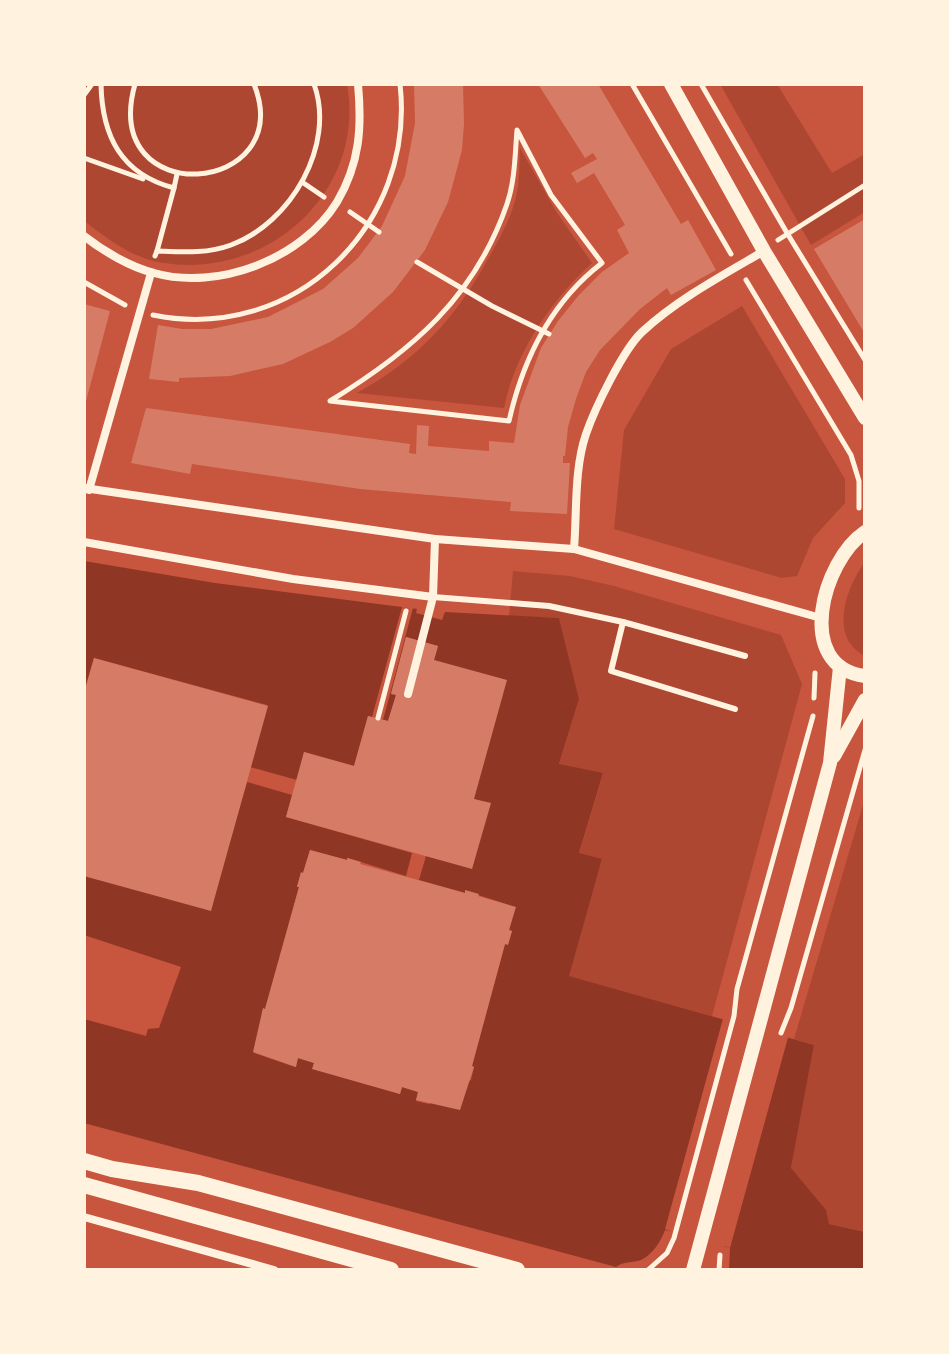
<svg xmlns="http://www.w3.org/2000/svg" width="949" height="1354" viewBox="0 0 949 1354" font-family="'Libre Baskerville',serif">
<rect width="100%" height="100%" fill="#c8553d"/>
<!-- green -->
<g fill="#ae4732">
<path d="M84,84H347C366,191 269,279 164,263C133,259 108,239 84,221Z"/>
<polygon points="720,84 777,84 832,173 865,154 865,212 811,245"/>
<path d="M520,148L557,213L592,263C551,301 515,352 504,408L357,393C418,359 455,319 488,259C499,240 511,218 516,197C520,182 519,163 520,148Z"/>
<polygon points="742,306 845,479 845,503 813,538 797,576 782,578 614,529 624,430 671,349"/>
<path d="M865,562V656C828,638 846,587 865,562Z"/>
<polygon points="513,571 570,576 614,586 781,635 802,684 712,1016 568,976 602,860 579,854 603,774 559,765 579,699 559,618 509,616"/>
<polygon points="865,798 865,1232 829,1224 791,1168 814,1045 794,1039"/>
</g>
<!-- water -->
<path fill="#8f3625" d="M84,561L215,583L417,609L416,613L442,620L445,612L559,618L579,699L559,764L603,773L579,853L602,859L569,976L814,1045L791,1168L826,1210L829,1224L865,1232V1270H729L730,1248L665,1230C661,1241 653,1254 641,1260C632,1263 624,1261 616,1267L84,1123V1019L146,1036L148,1029L159,1028L181,967L84,935V876L210,910L247,782L292,795L286,817L412,853L406,876L348,858L347,860L310,850L303,873H301L297,886L299,887L265,1009H263L254,1053L295,1067L298,1058L314,1063L313,1069L400,1094L402,1087L418,1092L416,1101L429,1104L471,1080L474,1067L472,1066L505,944H508L512,931L509,930L515,907L466,891L465,893L419,880L426,856L472,868L490,804L474,799L434,660L438,646L406,637L391,693L396,695L388,721L368,716L354,766L304,752L297,780L250,767L267,705L94,658L84,692Z"/>
<!-- pier -->
<g fill="#c8553d">
<polygon points="402,607 413,608 383,720 372,717"/>
<polygon points="724,1015 789,1034 730,1248 724,1246 724,1250 670,1235 671,1232 665,1229"/>
</g>
<!-- building -->
<g fill="#d67c66">
<polygon points="414,84 463,84 464,124 462,150 448,202 425,250 393,292 353,328 330,342 283,364 230,376 179,378 179,382 149,379 158,325 182,329 211,329 268,317 323,289 358,258 382,226 405,176 415,123"/>
<polygon points="538,84 598,84 681,224 688,220 716,270 671,295 667,288 640,309 600,350 586,372 576,399 568,427 565,456 563,456 563,463 570,463 567,514 510,511 511,502 360,489 192,464 190,474 131,463 146,408 410,444 409,453 416,454 417,425 429,426 428,446 489,451 489,441 514,443 520,405 541,348 558,321 579,295 602,272 629,253 617,230 625,225 594,173 577,183 571,173 597,159 593,153 585,158"/>
<polygon points="865,219 865,334 814,249"/>
<polygon points="84,304 110,311 85,405 84,404"/>
<polygon points="406,637 438,646 434,660 507,680 474,799 491,803 472,869 286,817 304,752 354,766 368,716 388,721 396,695 391,694"/>
<polygon points="94,658 268,706 211,911 84,876 84,693"/>
<polygon points="310,850 347,860 347,858 361,862 360,864 465,893 465,890 479,894 478,896 516,907 509,930 512,931 508,945 505,944 472,1066 474,1067 460,1110 416,1100 418,1092 402,1087 400,1094 312,1069 314,1063 298,1058 296,1067 253,1052 263,1008 265,1009 299,887 297,887 301,872 303,873"/>
</g>
<g fill="none" stroke-linecap="round" stroke-linejoin="round">
<!-- path -->
<g stroke="#fff3e0" stroke-width="5">
<path d="M101,84C102,136 121,174 174,188L177,174"/>
<path d="M135,84C99,212 298,196 254,84"/>
<polyline points="632,84 731,254"/>
<polyline points="701,84 787,233 865,360"/>
<polyline points="84,95 92,84"/>
<path d="M517,130L551,195L602,263C550,303 523,359 509,421L330,401C412,351 475,297 507,204C515,181 515,154 517,130Z"/>
<polyline points="84,158 143,179"/>
<polyline points="302,182 324,197"/>
<polyline points="350,212 379,232"/>
<polyline points="778,240 865,185"/>
<polyline points="157,251 174,188"/>
<path d="M155,256L157,251C182,252 207,254 231,245C291,223 336,145 314,84"/>
<polyline points="417,262 492,306 549,334"/>
<polyline points="746,280 851,455 859,481 859,508"/>
<polyline points="84,282 125,305"/>
<path d="M153,315C294,344 416,225 400,84"/>
<polyline points="814,698 815,673"/>
<polyline points="378,718 406,611"/>
<polyline points="781,1033 791,1008 865,750"/>
<polyline points="648,1270 667,1253 674,1238 734,1016 737,989 813,716"/>
<polyline points="719,1270 720,1255"/>
</g>
<!-- service -->
<g stroke="#fff3e0" stroke-width="6">
<polyline points="433,597 549,606 623,622 611,671 735,709"/>
<polyline points="623,622 745,656"/>
</g>
<!-- minor -->
<g stroke="#fff3e0" stroke-width="8">
<path d="M84,236C103,251 130,267 154,273C218,291 302,259 337,202C360,163 362,127 358,84"/>
<polyline points="84,488 435,539 574,549 821,618"/>
<polyline points="89,490 151,273"/>
<polyline points="84,542 293,579 433,597"/>
<path d="M574,549C577,512 574,469 586,434C595,408 623,350 642,332C678,299 723,275 764,251"/>
<polyline points="408,694 433,597 435,539"/>
<polyline points="84,1217 274,1270"/>
</g>
<!-- tertiary -->
<g stroke="#fff3e0" stroke-width="14">
<polyline points="671,84 764,251 865,418"/>
<path d="M865,532C823,560 793,667 865,676"/>
<polyline points="834,756 865,700"/>
<polyline points="693,1270 830,763 840,667"/>
</g>
<!-- secondary -->
<g stroke="#fff3e0" stroke-width="16">
<polyline points="84,1161 112,1169 198,1183 517,1270"/>
<polyline points="84,1185 391,1270"/>
</g>
</g>
<!-- border -->
<rect width="949" height="1354" fill="none" stroke="#fff3e0" stroke-width="172"/>
</svg>
